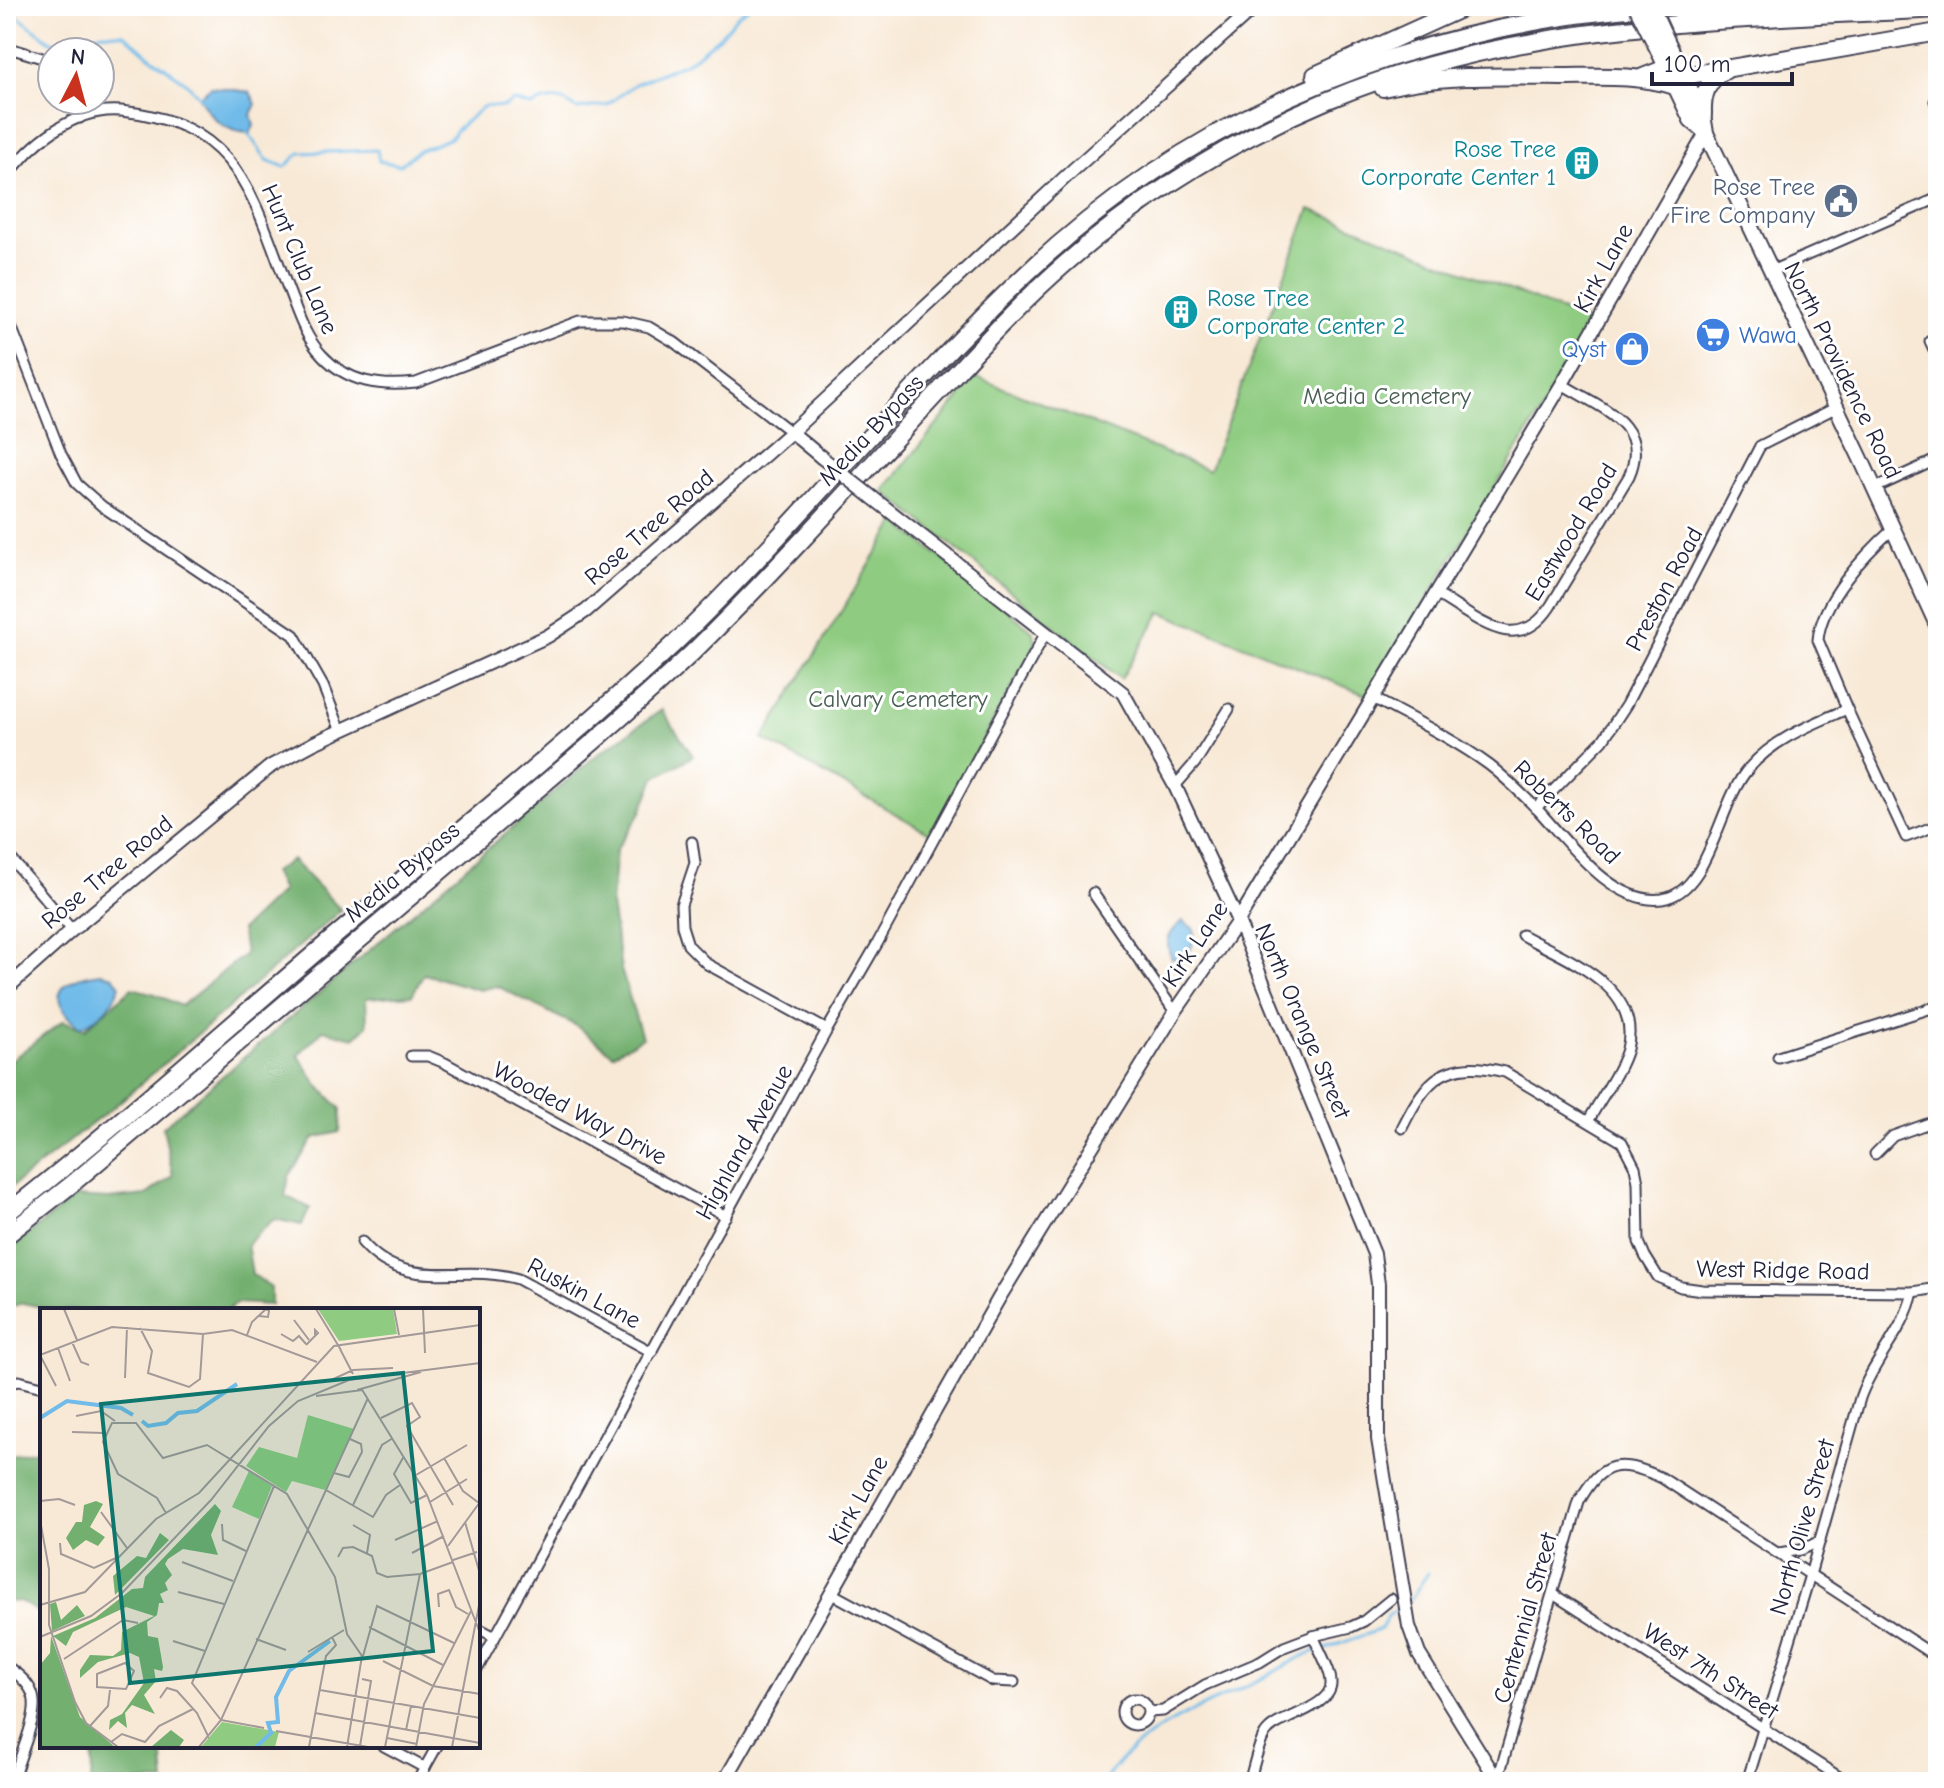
<svg xmlns="http://www.w3.org/2000/svg" width="1944" height="1788" viewBox="0 0 1944 1788" font-family="'Comic Neue',sans-serif">
<rect width="100%" height="100%" fill="#fff"/>
<filter id="ink" filterUnits="userSpaceOnUse"><feTurbulence type="fractalNoise" baseFrequency=".0125" numOctaves="2"/><feDisplacementMap in="SourceGraphic" scale="16" xChannelSelector="R" yChannelSelector="G"/><feConvolveMatrix kernelMatrix="1 2 1 2 8 2 1 2 1" color-interpolation-filters="sRGB"/></filter>
<filter id="wash" filterUnits="userSpaceOnUse"><feTurbulence type="fractalNoise" baseFrequency=".006" numOctaves="4" result="noise"/><feDisplacementMap in="SourceGraphic" scale="32" xChannelSelector="R" yChannelSelector="G"/><feGaussianBlur stdDeviation="1.8" result="paint"/><feColorMatrix in="noise" values="0 0 0 0 0 0 0 0 0 0 0 0 0 0 0 0 0 1.4 0 .05"/><feComposite in="paint" operator="in"/></filter>
<g filter="url(#wash)">
<rect width="100%" height="100%" fill="#f8e9d6"/>
<!-- green -->
<g fill="#8fcc81" stroke="#58775e" stroke-width="2">
<polygon points="1310,209 1594,324 1368,696 1161,612 1121,679 883,491 976,377 1209,470"/>
<polygon points="896,522 1032,630 1036,644 931,834 763,739"/>
</g>
<!-- forest -->
<g fill="#73b06f" stroke="#4a6955" stroke-width="2">
<polygon points="662,710 693,756 655,778 641,812 616,850 611,905 621,969 642,1038 613,1054 575,1025 497,986 480,990 424,974 412,995 366,998 367,1026 354,1038 323,1030 298,1055 318,1085 341,1109 340,1132 314,1138 289,1176 285,1196 310,1208 302,1225 274,1219 247,1244 252,1274 271,1287 271,1305 236,1303 228,1310 55,1310 23,1303 6,1308 6,1252 75,1197 108,1199 146,1195 173,1176 163,1127 598,754"/>
<polygon points="292,860 341,910 115,1106 6,1191 6,1064 63,1021 85,1029 132,988 155,994 181,1006 245,954 241,930 282,891 273,872"/>
<polygon points="42,1449 42,1615 20,1601 6,1602 6,1456"/>
<polygon points="93,1746 162,1746 165,1782 91,1782"/>
</g>
<!-- water -->
<g fill="#70bbe9" stroke="#496e92" stroke-width="2">
<path d="M211,87L250,92L256,104L251,114L254,126L250,133C225,132 211,119 199,97Z"/>
<path d="M1183,921L1194,929C1194,947 1191,957 1172,959C1164,942 1168,933 1183,921Z"/>
<path d="M101,973L113,976L120,986C113,1004 100,1018 81,1027C42,998 60,978 101,973Z"/>
</g>
<g fill="none" stroke-linecap="round" stroke-linejoin="round">
<!-- stream -->
<g stroke="#70bbe9" stroke-width="3">
<polyline points="6,8 52,42 78,41 103,33 124,34 149,56 183,80 202,99"/>
<path d="M247,132L267,160L285,167L300,153L377,150L379,161L400,165L418,151L451,138L455,131L484,106L504,107L513,101L532,106C549,97 561,97 577,109L607,105L635,84L688,62L719,37L737,16L750,6"/>
<polyline points="1410,1600 1428,1573"/>
<polyline points="1323,1650 1381,1629 1388,1616 1401,1607"/>
<path d="M1104,1782C1138,1728 1206,1706 1261,1679C1279,1670 1297,1657 1316,1651"/>
</g>
</g>
</g>
<g filter="url(#ink)">
<g fill="none" stroke-linecap="round" stroke-linejoin="round">
<!-- street casing -->
<g stroke="#424052" stroke-width="13">
<g id="street">
<polyline points="6,47 42,58 52,66"/>
<polyline points="72,100 80,118"/>
<polyline points="1935,101 1938,109"/>
<path d="M6,179C30,143 75,107 121,111C239,123 252,195 289,291C298,314 305,337 322,355C348,383 380,387 416,383L580,321H623L649,327L674,342L791,432"/>
<polyline points="1771,271 1938,198"/>
<polyline points="6,313 61,454 77,484 103,507 294,635 323,686 341,731"/>
<polyline points="1938,338 1930,341 1938,358"/>
<polyline points="1875,488 1938,459"/>
<path d="M1893,529C1865,554 1821,601 1818,640L1847,709L1906,837L1938,825"/>
<path d="M1436,594C1475,616 1516,658 1550,607L1629,476C1652,423 1598,407 1562,384"/>
<path d="M1373,698C1412,719 1454,739 1489,765C1506,778 1523,795 1538,810C1568,842 1612,905 1662,899C1711,892 1718,802 1749,768C1775,738 1811,725 1847,709"/>
<polyline points="1175,786 1195,763 1229,709"/>
<polyline points="1536,808 1603,740 1626,705 1760,446 1837,407"/>
<polyline points="692,842 695,863 681,905 682,926 688,945 707,964 827,1030"/>
<polyline points="6,853 72,930"/>
<polyline points="1093,893 1175,1012"/>
<path d="M1522,935C1565,959 1643,986 1627,1049C1621,1071 1600,1099 1589,1120"/>
<polyline points="411,1056 428,1056 445,1063 726,1216"/>
<polyline points="1778,1057 1938,1006"/>
<path d="M1402,1128C1427,1077 1446,1058 1505,1072L1622,1142L1635,1167L1638,1182L1639,1242L1645,1256L1658,1277L1681,1287L1702,1290L1913,1292L1938,1288"/>
<polyline points="1875,1154 1893,1136 1938,1120"/>
<path d="M362,1242C406,1294 462,1262 518,1279L652,1352"/>
<polyline points="6,1383 19,1381 42,1387"/>
<polyline points="1778,1553 1801,1550 1820,1541"/>
<polyline points="831,1593 993,1681 1014,1682"/>
<polyline points="1553,1594 1847,1782"/>
<polyline points="478,1628 495,1637"/>
<polyline points="1930,1653 1938,1640"/>
<path d="M6,1666C41,1689 38,1704 26,1741C21,1755 17,1769 11,1782"/>
<polyline points="478,1668 827,1030 877,944 1045,634"/>
<circle cx="1135" cy="1712" r="13"/>
<polyline points="1149,1712 1163,1711 1205,1685 1260,1662 1284,1647 1313,1636 1351,1627 1364,1621 1391,1599"/>
<polyline points="384,1746 425,1768"/>
<polyline points="417,1782 437,1746"/>
<path d="M1249,1782C1254,1767 1257,1747 1265,1734C1271,1725 1282,1721 1291,1717C1345,1693 1336,1685 1313,1636"/>
<path d="M1497,1782L1579,1502C1601,1460 1621,1459 1662,1478L1938,1658"/>
<path d="M1747,1782L1810,1575L1860,1398C1873,1360 1905,1330 1913,1292"/>
</g>
</g>
<!-- secondary casing -->
<g stroke="#424052" stroke-width="16">
<g id="secondary">
<polyline points="791,432 821,457"/>
<polyline points="873,498 1123,693 1175,786 1238,921 1374,1254 1378,1284 1378,1439 1409,1626 1419,1654 1494,1775 1494,1782"/>
<polyline points="6,989 72,930 271,766 314,743 548,636 586,611 791,432 1073,170 1256,6"/>
<polyline points="724,1782 999,1298 1175,1012 1238,921 1373,698 1562,384 1706,133"/>
</g>
</g>
<!-- primary casing -->
<g stroke="#424052" stroke-width="18">
<g id="primary">
<polyline points="1669,45 1703,115 1706,133 1861,459 1938,627"/>
<polyline points="1656,46 1691,120 1706,133"/>
</g>
</g>
<!-- highway casing -->
<g stroke="#424052" stroke-width="20">
<g id="highway">
<polyline points="1315,75 1467,6"/>
<polyline points="1643,77 1666,68 1684,76 1938,32"/>
<path d="M1383,88C1441,74 1500,76 1560,77C1599,77 1637,74 1675,86"/>
<path d="M1703,115C1702,95 1707,79 1726,70"/>
<path d="M6,1214C121,1124 230,1025 341,931C453,836 567,744 674,644C797,526 903,390 1027,273C1201,109 1412,27 1648,7"/>
<path d="M6,1236L72,1184C198,1077 323,971 449,864C530,795 614,727 692,653C774,573 851,487 929,402C973,355 1016,306 1066,263C1144,195 1233,140 1328,100C1522,19 1732,21 1938,9"/>
</g>
</g>
<!-- street -->
<use href="#street" stroke="#fff" stroke-width="9"/>
<!-- secondary -->
<use href="#secondary" stroke="#fff" stroke-width="12"/>
<!-- primary -->
<use href="#primary" stroke="#fff" stroke-width="14"/>
<!-- highway -->
<use href="#highway" stroke="#fff" stroke-width="16"/>
<!-- secondary-bridge casing -->
<g stroke="#424052" stroke-width="16" stroke-linecap="butt">
<polyline id="secondary-bridge" points="821,457 873,498"/>
</g>
<!-- primary-bridge casing -->
<g stroke="#424052" stroke-width="18" stroke-linecap="butt">
<g id="primary-bridge">
<polyline points="1636,6 1656,46"/>
<polyline points="1651,6 1669,45"/>
</g>
</g>
<!-- secondary-bridge -->
<use href="#secondary-bridge" stroke="#fff" stroke-width="12"/>
<!-- primary-bridge -->
<use href="#primary-bridge" stroke="#fff" stroke-width="14"/>
</g>
</g>
<!-- icons -->
<defs>
<g id="building-disc" transform="scale(1.8)"><circle r="9.5" fill="#0f9aa8" stroke="#fff"/><path d="M-4-6H4V6H1V3H-1V6H-4ZM-2.5-4.3h1.7v1.8h-1.7ZM.8-4.3h1.7v1.8H.8ZM-2.5-1h1.7V.8h-1.7ZM.8-1h1.7V.8H.8Z" fill="#fff"/></g>
<g id="civic-disc" transform="scale(1.8)"><circle r="9.5" fill="#5c6f8a" stroke="#fff"/><path d="M-.6-6.5H3V-4.5H.6V-3L4-1V1h2V6H-6V1h2V-1L-.6-3ZM-1.2 2.5V6h2.4V2.5Z" fill="#fff"/></g>
<g id="supermarket-disc" transform="scale(1.8)"><circle r="9.5" fill="#3f7fe0" stroke="#fff"/><path d="M-6-5.5h2.5l.6 2H6L4.5 2H-2.5L-4.4-4H-6ZM-1.5 3.2a1.3 1.3 0 1 0 .1 0ZM3 3.2a1.3 1.3 0 1 0 .1 0Z" fill="#fff"/></g>
<g id="shop-disc" transform="scale(1.8)"><circle r="9.5" fill="#3f7fe0" stroke="#fff"/><path d="M-5-2.5h2.3a2.7 3.5 0 0 1 5.4 0H5L5.5 6h-11ZM-1.5-2.5h3a1.5 2.3 0 0 0-3 0Z" fill="#fff"/></g>
</defs>
<g fill-rule="evenodd">
<use href="#building-disc" x="1582" y="163"/>
<use href="#civic-disc" x="1841" y="201"/>
<use href="#building-disc" x="1181" y="312"/>
<use href="#supermarket-disc" x="1713" y="335"/>
<use href="#shop-disc" x="1632" y="349"/>
</g>
<g text-anchor="middle" dominant-baseline="central" stroke-width="6" stroke-linejoin="round" paint-order="stroke">
<!-- culture labels -->
<g font-size="24" fill="#0d838f" stroke="#fff" text-anchor="end">
<text x="1556" y="149">Rose Tree<tspan x="1556" dy="28">Corporate Center 1</tspan></text>
<text x="1207" y="298" text-anchor="start">Rose Tree<tspan x="1207" dy="28">Corporate Center 2</tspan></text>
</g>
<!-- service labels -->
<g font-size="24" fill="#4e5e75" stroke="#fff" text-anchor="end">
<text x="1815" y="187">Rose Tree<tspan x="1815" dy="28">Fire Company</tspan></text>
</g>
<!-- street labels -->
<g font-size="24" fill="#22223b" stroke="#fff">
<text transform="translate(300 259) rotate(67)">Hunt Club Lane</text>
<text transform="translate(1603 268) rotate(-61)">Kirk Lane</text>
<text transform="translate(1843 370) rotate(64)">North Providence Road</text>
<text transform="translate(871 430) rotate(-47)">Media Bypass</text>
<text transform="translate(649 527) rotate(-41)">Rose Tree Road</text>
<text transform="translate(1571 532) rotate(-59)">Eastwood Road</text>
<text transform="translate(1664 589) rotate(-62)">Preston Road</text>
<text transform="translate(1567 812) rotate(44)">Roberts Road</text>
<text transform="translate(107 872) rotate(-40)">Rose Tree Road</text>
<text transform="translate(402 872) rotate(-40)">Media Bypass</text>
<text transform="translate(1195 944) rotate(-56)">Kirk Lane</text>
<text transform="translate(1303 1021) rotate(67)">North Orange Street</text>
<text transform="translate(580 1113) rotate(28)">Wooded Way Drive</text>
<text transform="translate(744 1142) rotate(-61)">Highland Avenue</text>
<text transform="translate(1783 1270) rotate(1)">West Ridge Road</text>
<text transform="translate(584 1293) rotate(28)">Ruskin Lane</text>
<text transform="translate(858 1500) rotate(-61)">Kirk Lane</text>
<text transform="translate(1802 1527) rotate(-74)">North Olive Street</text>
<text transform="translate(1525 1618) rotate(-74)">Centennial Street</text>
<text transform="translate(1711 1671) rotate(33)">West 7th Street</text>
</g>
<!-- shop labels -->
<g font-size="24" fill="#366cbe" stroke="#fff" text-anchor="start">
<text x="1739" y="335">Wawa</text>
<text x="1606" y="349" text-anchor="end">Qyst</text>
</g>
<!-- park labels -->
<g font-size="24" fill="#485e54" stroke="#fff">
<text x="1387" y="396">Media Cemetery</text>
<text x="898" y="699">Calvary Cemetery</text>
</g>
</g>
<!-- overview -->
<g transform="translate(40 1308)">
<rect width="440" height="440" fill="#f8e9d6"/>
<path d="M278,1H353L357,26L299,33ZM268,107L314,121L285,182L252,173L246,184L206,158L219,139L257,150ZM209,163L232,178L219,211L192,199ZM182,414L239,424L235,439H161Z" fill="#8fcc81"/>
<path d="M56,193L63,196L50,219L65,229L58,238L46,232L33,242L26,230L36,214H42L44,197ZM175,196L181,203L171,227L178,247L143,241L128,251L125,256L132,267L125,275L128,282L120,286L124,295H119L117,307L107,314L108,328L118,330L123,359L122,363L114,361L116,373L104,387L115,406L92,397L85,405L87,420L78,413L69,422L70,412L82,406L104,375L99,349L90,345L58,354L40,370V362L50,347L73,348L81,342L82,324L114,308L86,299L33,324L26,338L13,328L55,310L92,281L103,280L105,269ZM120,225L129,232L75,287L73,268L97,248L106,250ZM16,294L21,312L37,297L45,308L12,323L10,296ZM11,328L40,409L75,439H0V357L10,345ZM131,422L144,432L139,439H111Z" fill="#73b06f"/>
<path fill="none" stroke="#70bbe9" stroke-width="4" d="M0,110L27,93L81,100L93,107M102,113L108,118L126,115L138,105L157,103L197,76M216,439L231,425L228,415L238,414L236,389L249,363L290,333"/>
<path fill="none" stroke="#a29998" stroke-width="2" d="M24,1L37,32M276,1L301,42M354,1L359,27M383,1L385,45M254,12L269,32M100,20L112,43L108,65L149,79L160,71L163,26M241,26L253,33L259,28L266,36M207,27L212,14L226,1L229,3L228,9L219,8M32,34L41,54L49,57M266,37L278,25L275,22V27M18,40L30,73M300,41L313,66M85,70L87,19M289,73L313,62L353,60M16,78L0,47L72,19L163,26L192,22L277,54M321,80L387,187L440,325M317,82L381,64M276,88L322,82M36,108L61,103L75,113M341,110L372,95L380,109L367,118L413,197M32,124L64,125M364,148L354,166L371,195L387,187M404,150L423,183L439,195M294,165L309,169L322,144L321,136L310,131M376,167L427,137M286,182L333,209L346,187L360,177M0,193L19,191L35,197M390,194L427,171M313,197L342,137L353,130M61,204L87,240M126,205L117,190L78,166L63,134L72,115H96L123,150L167,137L247,186L295,269L307,326L322,348L307,439M0,212L9,261V317L35,394L46,415L78,439M425,214L440,266M182,216L183,232L206,243M313,217L330,227L327,245M355,232L398,213M20,235L21,246L54,260L76,250M408,238L440,194M372,245L404,228M298,249L303,240L313,239L332,248L337,265L347,269L380,266L413,254M413,252L437,244M142,254L193,273M138,284L184,296M0,297L45,284L116,211L159,185L294,38L440,17M399,299L398,286L409,282L416,299L428,306M329,319L403,357M0,329L51,308L82,285L171,192L229,118L258,93L309,72L440,55M216,331L246,342M133,333L165,343M268,344L304,322M323,348L337,298L414,335M24,351L83,312L98,315M343,353L393,378L440,386M85,355L94,363L86,381L57,379V366ZM280,382L440,410M120,390L127,380L137,383L157,405L169,430M275,405L440,435M181,412L152,375L234,178M181,412L224,420M50,418L68,398L70,382M366,422L371,398M236,423L328,439M347,430L377,436M71,434L82,426L105,434L119,418L153,401M320,438L331,373L322,371M159,439L181,412L328,90M269,439L286,348L296,337L292,329M345,439L380,266M376,439L384,396L431,303M412,439L440,292"/>
<path fill="#0f766e" fill-opacity="0.15" stroke="#0f766e" stroke-width="4" d="M363,65L393,343L90,375L61,96Z"/>
<rect width="440" height="440" fill="none" stroke="#22223b" stroke-width="4"/>
</g>
<!-- margin -->
<rect width="1944" height="1788" fill="none" stroke="#fff" stroke-width="32"/>
<!-- north arrow -->
<g transform="translate(76 76) rotate(6)"><circle r="38" fill="#ffffff" stroke="#a7a7b1" stroke-width="2"/>
<path d="M0-6L14 30L0 20L-14 30Z" fill="#c8321e"/>
<text y="-12" font-size="22" font-weight="bold" text-anchor="middle" fill="#22223b">N</text>
</g>
<!-- scale -->
<path d="M1652 72v12h140v-12" fill="none" stroke="#22223b" stroke-width="4"/>
<text x="1664" y="72" font-size="24" fill="#22223b" stroke="#ffffff" stroke-width="6" paint-order="stroke">100 m</text>
</svg>
